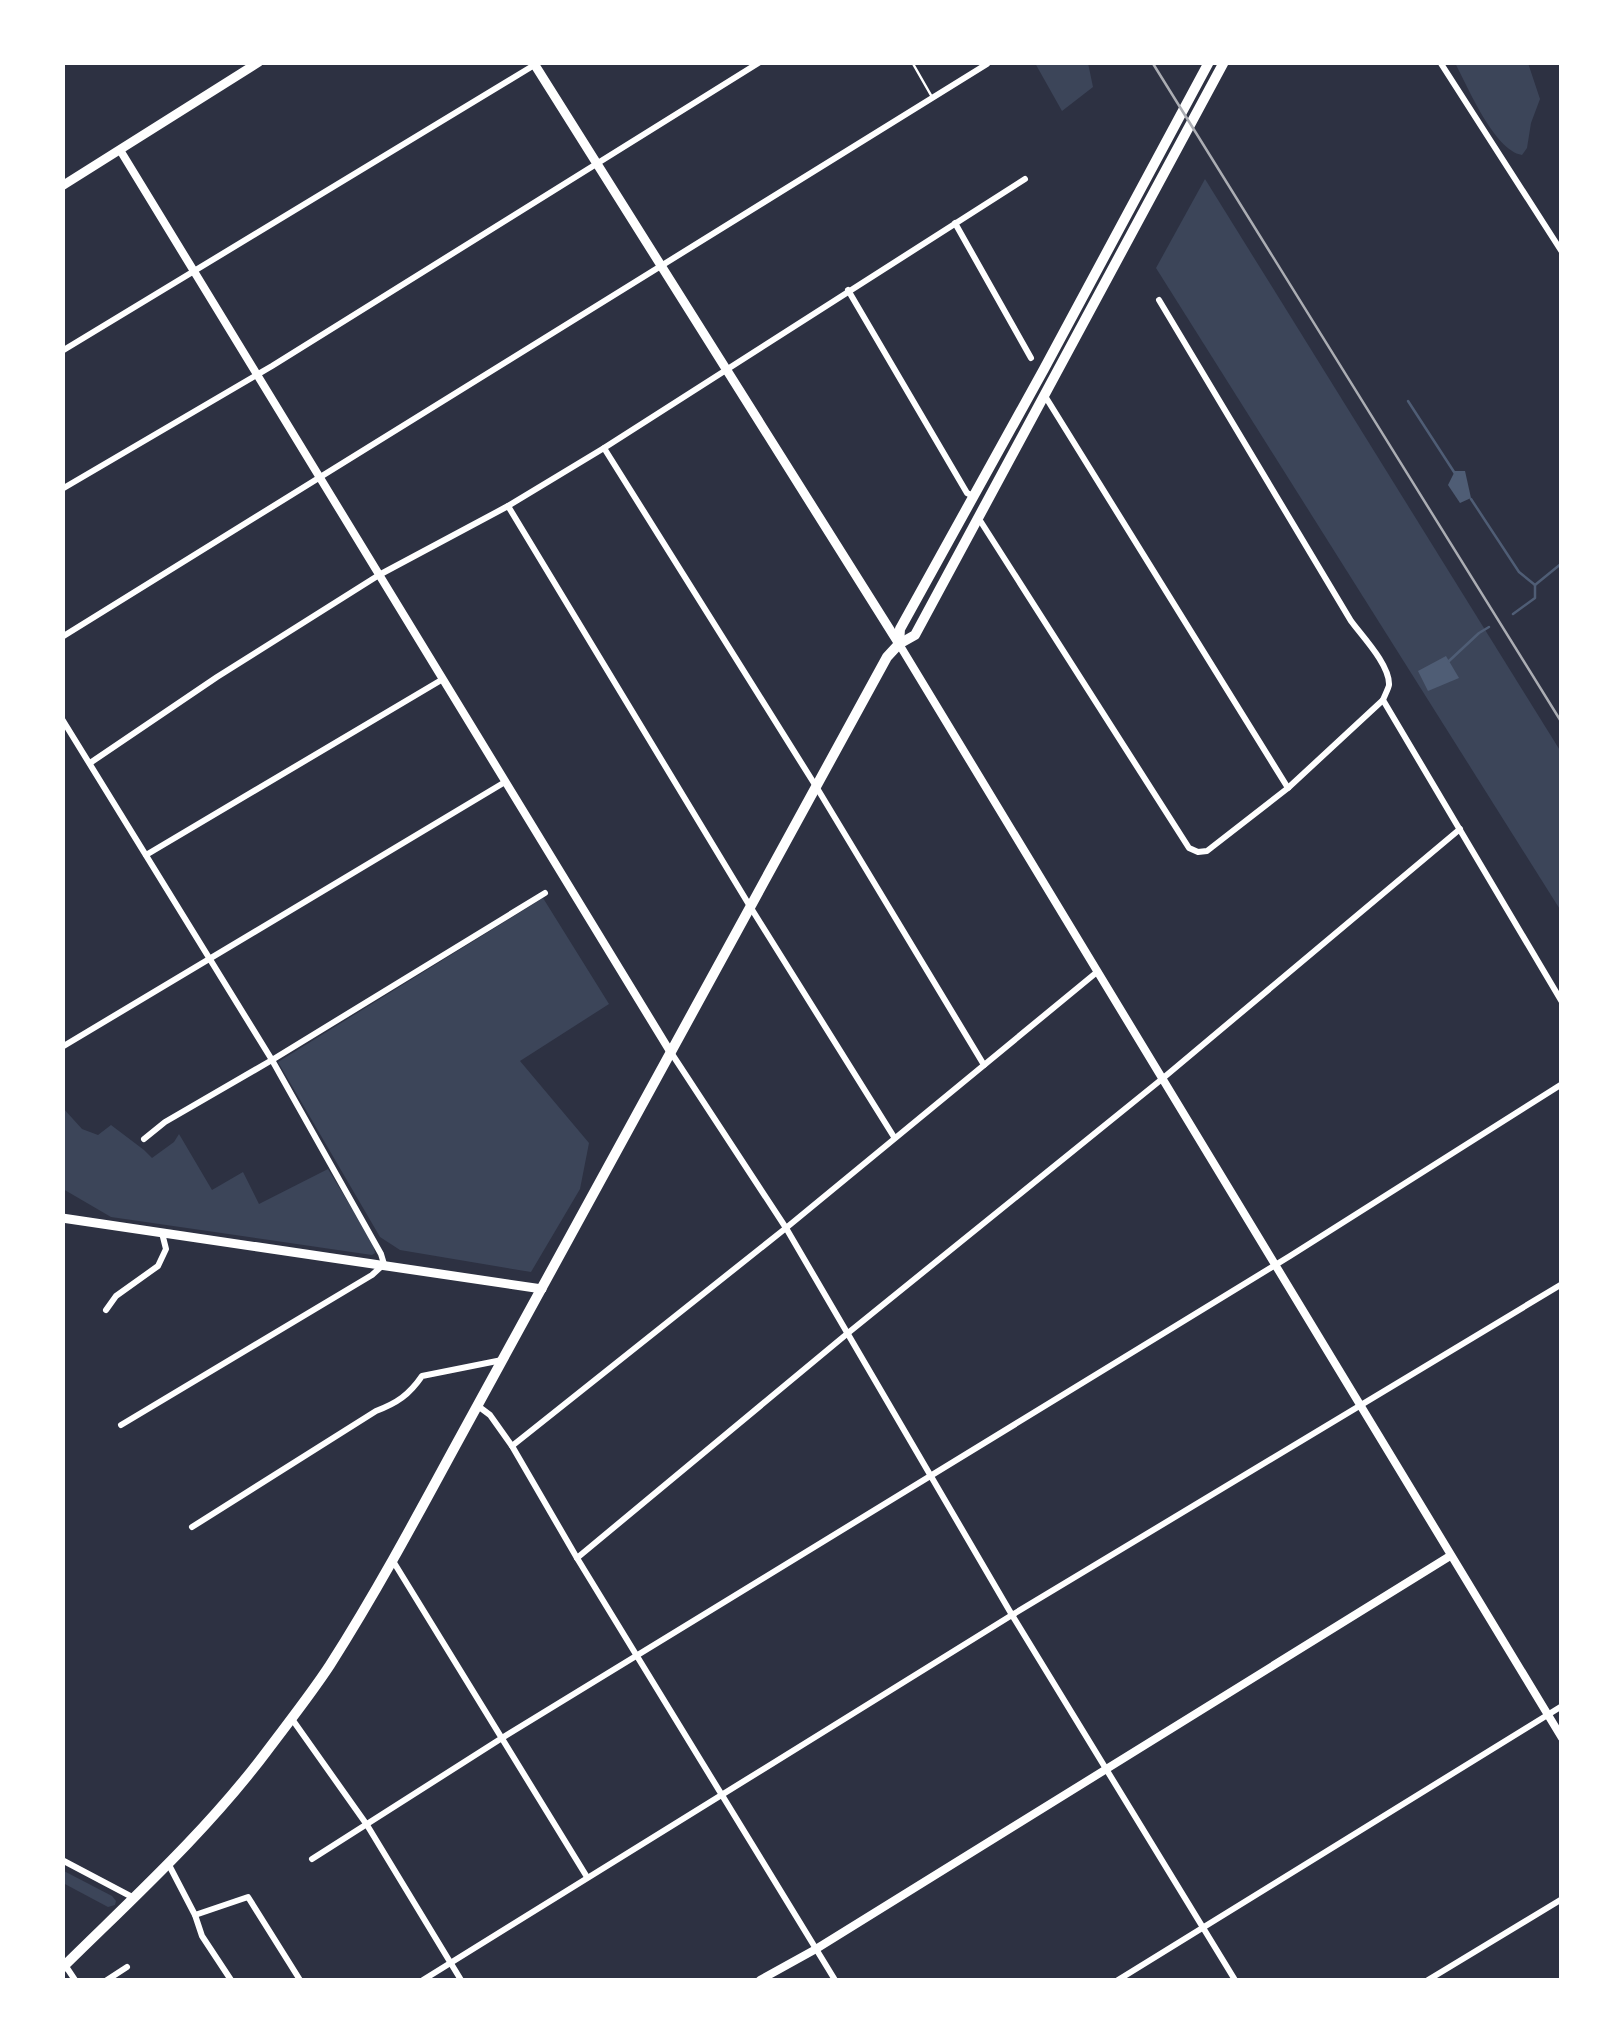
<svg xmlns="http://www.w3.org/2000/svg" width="1624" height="2043" viewBox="0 0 1624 2043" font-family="'Sofia Sans Condensed',sans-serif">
<rect width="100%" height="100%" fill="#2d3142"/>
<!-- green -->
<g fill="#3c4559">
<polygon points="1035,63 1088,63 1093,87 1062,111"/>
<path d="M1455,63H1528L1540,99L1531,123L1527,148L1522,155C1494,150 1468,87 1455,63Z"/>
<polygon points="1205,179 1561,752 1561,911 1156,268"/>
<polygon points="543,898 609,1004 520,1061 589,1143 580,1189 531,1272 400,1250 380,1237 278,1062"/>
<polygon points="63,1108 82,1129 98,1135 111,1125 144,1150 152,1158 174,1142 179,1134 212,1190 243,1172 259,1204 328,1169 373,1243 375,1253 372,1255 111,1217 63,1189"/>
<polygon points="62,1870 112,1896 116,1901 115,1905 108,1907 63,1883"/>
</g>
<!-- water -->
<g fill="#4f5d75">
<polygon points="1455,471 1465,471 1471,498 1460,503 1448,485"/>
<polygon points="1446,656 1459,678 1428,691 1418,671"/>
</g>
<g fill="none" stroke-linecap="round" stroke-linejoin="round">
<!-- stream -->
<g stroke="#4f5d75" stroke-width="2.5">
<polyline points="1408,401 1456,475"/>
<polyline points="1471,499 1519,572 1535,585"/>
<polyline points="1513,614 1535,598 1535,585 1562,563"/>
<polyline points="1449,661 1479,633 1489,627"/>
</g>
<!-- service -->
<polyline stroke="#fff" stroke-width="2.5" points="912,62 932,97"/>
<!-- minor -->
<g stroke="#fff" stroke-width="6">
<polyline points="1440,62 1562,252"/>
<polyline points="955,223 1031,358"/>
<polyline points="848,290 967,493 973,496"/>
<path d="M1159,300L1351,621C1362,636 1390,665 1389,685C1389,687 1384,697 1383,700L1562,1002"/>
<polyline points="62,351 536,64"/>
<polyline points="1045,396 1288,788"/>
<polyline points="604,448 817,788 984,1065"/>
<polyline points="62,489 272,366 760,62"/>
<polyline points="508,506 751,908 894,1137"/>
<polyline points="977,520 981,522 1189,848 1198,852 1207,851 1288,788 1383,700"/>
<polyline points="62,637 987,64"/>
<polyline points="62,719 272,1060 381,1254 384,1264 372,1275 121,1425"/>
<polyline points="90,763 217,677 379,575 508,506 604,448 1025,179"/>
<polyline points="146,855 443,679"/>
<polyline points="62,1047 505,782"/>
<polyline points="672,1054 786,1228 1012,1615 1235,1980"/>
<polyline points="144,1139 165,1122 272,1060 545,893"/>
<polyline points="106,1310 116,1296 158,1266 166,1249 162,1233"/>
<polyline points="478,1406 490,1415 512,1446 577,1558 835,1980"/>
<polyline points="512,1446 786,1228 1097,972"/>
<path d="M192,1527L376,1411C397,1403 409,1395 422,1376L502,1360"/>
<polyline points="577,1558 848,1333 1162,1079 1460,829"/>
<polyline points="393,1561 587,1877"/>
<polyline points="292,1719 367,1825 461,1980"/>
<polyline points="312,1859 502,1738 1290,1256 1562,1084"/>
<polyline points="62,1860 134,1898"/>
<polyline points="169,1865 195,1915 202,1936 231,1980"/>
<polyline points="195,1915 248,1897 300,1980"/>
<polyline points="65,1965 75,1980"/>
<polyline points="107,1980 127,1967"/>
<polyline points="423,1980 1012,1615 1562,1284"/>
<polyline points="1118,1980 1562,1706"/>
<polyline points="1428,1980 1562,1899"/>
</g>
<!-- tertiary -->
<g stroke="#fff" stroke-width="8">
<polyline points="120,150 671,1053"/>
<polyline points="899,644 1562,1738"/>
<polyline points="760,1980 816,1949 1450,1556"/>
</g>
<!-- secondary -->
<g stroke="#fff" stroke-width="9">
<polyline points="533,62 899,644"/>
<polyline points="62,186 259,62"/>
<polyline points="62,1218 542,1289"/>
</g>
<!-- primary -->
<g stroke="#fff" stroke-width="10">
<polyline points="899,644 900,629 1044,369 1209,62"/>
<path d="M62,1968C133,1898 207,1831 267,1751C288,1723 311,1694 330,1665C374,1596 413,1524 452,1452L887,657L899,644L915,635L1224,62"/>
</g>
<!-- rail -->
<polyline stroke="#abadb3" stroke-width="2.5" points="1152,62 1562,723"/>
</g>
<!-- border -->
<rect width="1624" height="2043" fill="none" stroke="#ffffff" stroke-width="130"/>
</svg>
